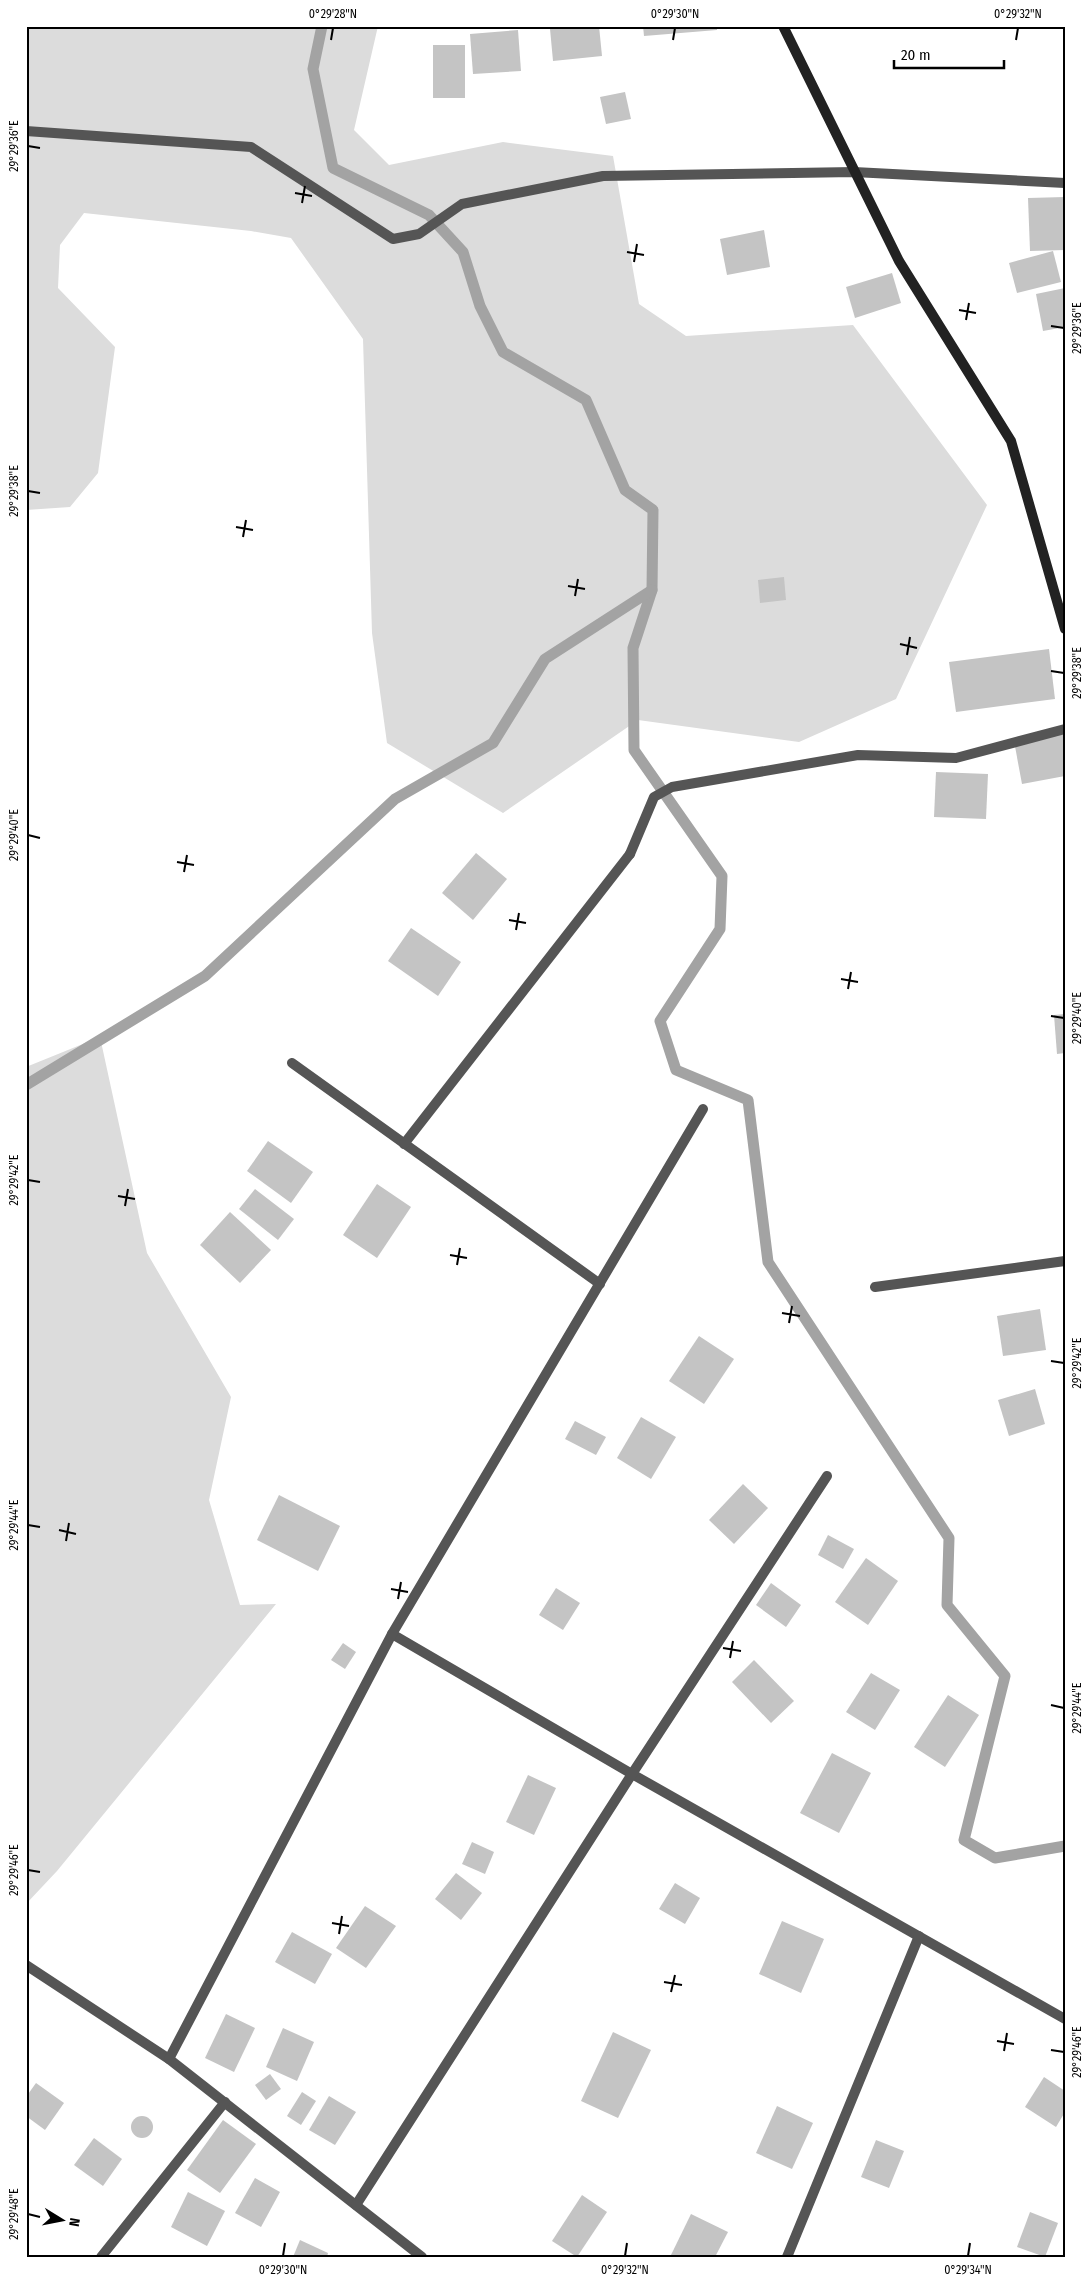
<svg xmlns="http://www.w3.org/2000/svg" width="1091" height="2283" viewBox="0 0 1091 2283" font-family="'Fira Sans Condensed',sans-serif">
<rect width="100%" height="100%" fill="#fff"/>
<!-- green -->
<g fill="#dcdcdc">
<polygon points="26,26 378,26 354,130 389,165 503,142 613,156 639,304 686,336 853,325 987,505 896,699 799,742 638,720 503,813 387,743 372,633 363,339 291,238 251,231 84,213 60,245 58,288 115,347 98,473 70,507 26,510"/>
<polygon points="100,1037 147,1253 231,1397 209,1500 240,1605 276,1604 57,1871 26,1904 26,1067"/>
</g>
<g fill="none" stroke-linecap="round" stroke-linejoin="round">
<!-- stream -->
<g stroke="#a3a3a3" stroke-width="11">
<polyline points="322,26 313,69 333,168 429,215 463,252 480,306 503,352 586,400 625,490 653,510 652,590 633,648 634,750 722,876 720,929 660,1021 676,1070 748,1100 768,1262 949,1538 947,1605 1005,1676 964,1840 995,1858 1065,1846"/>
<polyline points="26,1085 205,976 395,799 493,743 545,659 652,590"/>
</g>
</g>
<!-- building -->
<g fill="#c4c4c4">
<polygon points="570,26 599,26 602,56 553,61 550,29"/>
<polygon points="643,26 717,26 717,30 644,36"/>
<polygon points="518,30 521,71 473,74 470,34"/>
<rect x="433" y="45" width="32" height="53"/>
<polygon points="625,92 631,119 606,124 600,97"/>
<polygon points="1065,197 1065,250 1030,251 1028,198"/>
<polygon points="764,230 770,267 727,275 720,239"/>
<polygon points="1053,251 1061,282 1017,293 1009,263"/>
<polygon points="892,273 901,303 855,318 846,287"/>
<polygon points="1065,288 1065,327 1043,331 1036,294"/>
<polygon points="784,577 786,600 760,603 758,580"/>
<polygon points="1049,649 1055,699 956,712 949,662"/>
<polygon points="1065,731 1065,776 1022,784 1014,741"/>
<polygon points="936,772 988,774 986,819 934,817"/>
<polygon points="476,853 507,879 473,920 442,893"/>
<polygon points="411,928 461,962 438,996 388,961"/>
<polygon points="1065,1014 1065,1053 1057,1054 1054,1015"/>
<polygon points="268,1141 313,1172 291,1203 247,1171"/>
<polygon points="377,1184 411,1207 377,1258 343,1235"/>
<polygon points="255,1189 294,1219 278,1240 239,1209"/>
<polygon points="230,1212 271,1250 240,1283 200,1245"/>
<polygon points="1040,1309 1046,1350 1003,1356 997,1316"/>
<polygon points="699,1336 734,1359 704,1404 669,1381"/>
<polygon points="1035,1389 1045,1424 1009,1436 998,1400"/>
<polygon points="641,1417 676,1437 651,1479 617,1458"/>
<polygon points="575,1421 606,1437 596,1455 565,1439"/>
<polygon points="743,1484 768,1508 734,1544 709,1520"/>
<polygon points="279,1495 340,1526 318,1571 257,1540"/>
<polygon points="828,1535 854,1549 843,1569 818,1555"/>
<polygon points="866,1558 898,1581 868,1625 835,1602"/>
<polygon points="771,1583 801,1605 786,1627 756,1605"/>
<polygon points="556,1588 580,1603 563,1630 539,1615"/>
<polygon points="343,1643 356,1652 345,1669 331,1660"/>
<polygon points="754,1660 794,1701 771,1723 732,1682"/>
<polygon points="871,1673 900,1690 875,1730 846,1712"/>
<polygon points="948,1695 979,1715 945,1767 914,1747"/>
<polygon points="832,1753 871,1773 839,1833 800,1813"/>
<polygon points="528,1775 556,1788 534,1835 506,1822"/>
<polygon points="472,1842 494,1852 485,1874 462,1864"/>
<polygon points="456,1873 482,1893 461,1920 435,1899"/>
<polygon points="675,1883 700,1898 685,1924 659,1909"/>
<polygon points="365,1906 396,1926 366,1968 336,1948"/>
<polygon points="782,1921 824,1939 801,1993 759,1974"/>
<polygon points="292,1932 332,1954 315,1984 275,1962"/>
<polygon points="226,2014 255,2028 234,2072 205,2058"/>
<polygon points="283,2028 314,2042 297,2081 266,2067"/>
<polygon points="613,2032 651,2050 618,2118 581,2101"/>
<polygon points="270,2074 281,2089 266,2100 255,2085"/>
<polygon points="1044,2077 1065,2091 1065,2112 1056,2127 1025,2107"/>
<polygon points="36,2083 64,2103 45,2130 26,2116 26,2097"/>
<polygon points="302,2092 316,2101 301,2125 287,2116"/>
<polygon points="329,2096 356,2112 335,2145 309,2130"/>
<polygon points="777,2106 813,2123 792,2169 756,2153"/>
<circle cx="142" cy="2127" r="11"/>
<polygon points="223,2120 256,2144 220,2193 187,2170"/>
<polygon points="94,2138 122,2159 103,2186 74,2165"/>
<polygon points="876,2140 904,2151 889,2188 861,2177"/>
<polygon points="255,2178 280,2192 261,2227 235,2213"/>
<polygon points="188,2192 225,2211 207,2246 171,2227"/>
<polygon points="582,2195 607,2212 577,2257 552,2241"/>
<polygon points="1030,2212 1058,2223 1045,2257 1017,2247"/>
<polygon points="691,2214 728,2232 715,2257 670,2257"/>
<polygon points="300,2240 328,2253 327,2257 293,2257"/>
</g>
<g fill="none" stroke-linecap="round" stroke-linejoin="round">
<!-- lane -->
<polyline stroke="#555" stroke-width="10" points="630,854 654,797 672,787 858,755 956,758 1065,729"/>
<!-- street -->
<g stroke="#555" stroke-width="10">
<polyline points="26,131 251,147 393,239 419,234 462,204 603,176 854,172 1065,183"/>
<polyline points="292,1063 600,1284"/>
<polyline points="404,1144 630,854"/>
<polyline points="875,1287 1065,1261"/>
<polyline points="392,1634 632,1774 1065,2019"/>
<polyline points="26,1965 169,2059 422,2257"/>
<polyline points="169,2059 392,1634 703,1109"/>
<polyline points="356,2205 632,1774 827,1476"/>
<polyline points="101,2257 225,2102"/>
<polyline points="787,2257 919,1936"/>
</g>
<!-- secondary -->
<polyline stroke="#222" stroke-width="10" points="783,26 899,261 1011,441 1065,629"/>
</g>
<!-- ticks -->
<path fill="none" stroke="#000" stroke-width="2" d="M331,40L333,28M673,40L675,28M1016,40L1018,28M28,146L40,148M295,193L312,196M302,203L305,186M627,252L644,255M634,262L637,244M959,310L976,313M966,320L969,303M1051,326L1064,328M28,491L40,493M236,527L253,530M243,537L246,520M568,586L585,589M575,596L578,579M900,644L917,648M907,655L910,637M1051,671L1064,673M28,835L40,838M177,862L194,865M184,872L187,855M509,920L526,923M516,930L519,913M841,979L858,982M848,989L851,972M1051,1016L1064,1018M28,1180L40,1182M118,1196L135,1199M125,1206L128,1189M450,1255L467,1258M457,1265L460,1248M782,1313L800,1316M789,1323L792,1306M1051,1361L1064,1363M28,1525L40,1527M59,1530L76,1534M66,1541L69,1523M391,1589L408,1592M398,1599L401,1582M723,1648L741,1651M730,1658L733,1641M1051,1705L1064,1708M28,1870L40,1872M332,1923L349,1926M339,1934L342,1916M664,1982L682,1985M671,1992L675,1975M997,2041L1014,2044M1051,2050L1064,2052M1004,2051L1007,2033M28,2214L40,2217M283,2256L285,2243M625,2256L627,2243M968,2256L970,2243"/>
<!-- border -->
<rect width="1091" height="2283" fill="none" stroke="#ffffff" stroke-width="55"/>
<!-- north arrow -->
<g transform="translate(62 2220) rotate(100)" stroke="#ffffff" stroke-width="4" paint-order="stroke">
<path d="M0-4L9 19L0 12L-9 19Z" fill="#000000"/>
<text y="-8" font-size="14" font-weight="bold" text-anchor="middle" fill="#000000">N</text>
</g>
<!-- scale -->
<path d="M894 60v8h110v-8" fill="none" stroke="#000000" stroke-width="2.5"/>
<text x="901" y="60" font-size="15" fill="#000000" stroke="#ffffff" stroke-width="4" paint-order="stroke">20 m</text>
<rect x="28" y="28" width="1036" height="2228" fill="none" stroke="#000" stroke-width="2"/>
<g font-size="12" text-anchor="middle" fill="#000">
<text x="333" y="18">0°29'28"N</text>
<text x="675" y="18">0°29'30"N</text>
<text x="1018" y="18">0°29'32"N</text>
<text transform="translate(14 146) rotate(-90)" y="4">29°29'36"E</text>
<text transform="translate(1077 328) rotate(-90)" y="4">29°29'36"E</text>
<text transform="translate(14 491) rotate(-90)" y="4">29°29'38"E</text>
<text transform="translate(1077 673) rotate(-90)" y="4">29°29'38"E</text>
<text transform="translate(14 835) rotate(-90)" y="4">29°29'40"E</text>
<text transform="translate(1077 1018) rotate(-90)" y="4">29°29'40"E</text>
<text transform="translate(14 1180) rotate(-90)" y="4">29°29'42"E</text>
<text transform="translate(1077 1363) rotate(-90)" y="4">29°29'42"E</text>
<text transform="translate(14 1525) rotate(-90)" y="4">29°29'44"E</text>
<text transform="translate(1077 1708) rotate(-90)" y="4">29°29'44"E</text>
<text transform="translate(14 1870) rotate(-90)" y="4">29°29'46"E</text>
<text transform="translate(1077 2052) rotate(-90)" y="4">29°29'46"E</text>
<text transform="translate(14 2214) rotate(-90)" y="4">29°29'48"E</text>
<text x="283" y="2274">0°29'30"N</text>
<text x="625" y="2274">0°29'32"N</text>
<text x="968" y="2274">0°29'34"N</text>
</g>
</svg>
